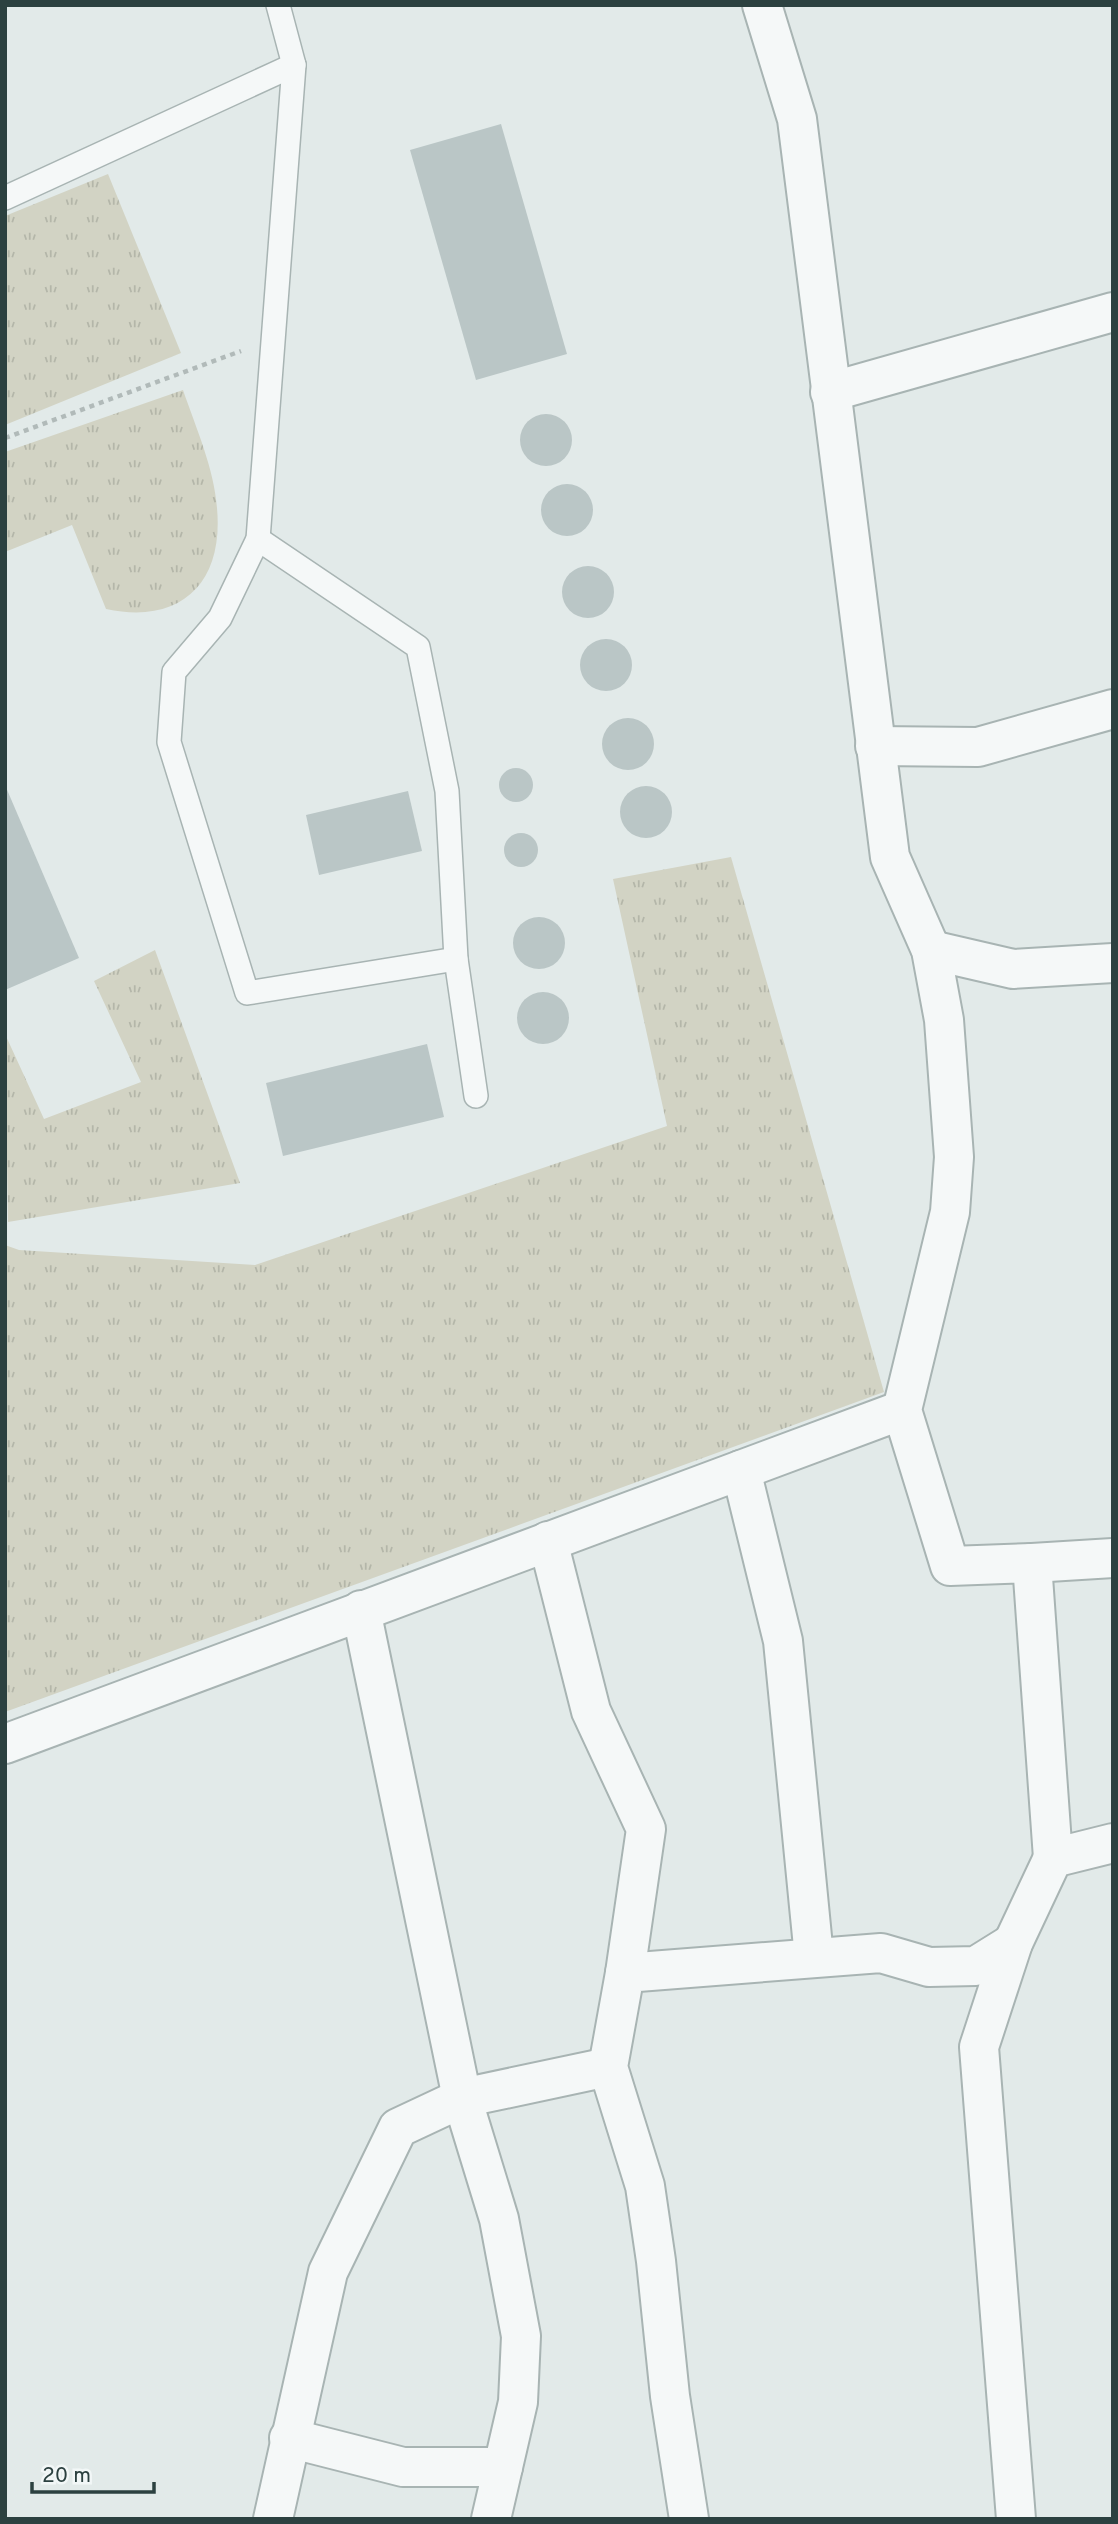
<svg xmlns="http://www.w3.org/2000/svg" width="1118" height="2524" viewBox="0 0 1118 2524" font-family="Overpass,sans-serif">
<defs>
<pattern id="grass-tufts" width="24" height="20" patternUnits="userSpaceOnUse" patternTransform="scale(1.75)"><rect width="24" height="20" fill="#d2d3c4"/><path d="M3 7l-1-3M5 7V3M7 7l1-3M15 17l-1-3M17 17v-4M19 17l1-3" fill="none" stroke="#b4b6a9"/></pattern>
</defs>
<rect width="100%" height="100%" fill="#e2eae9"/>
<!-- grass -->
<g fill="url(#grass-tufts)">
<polygon points="108,174 181,353 5,425 5,216"/>
<path d="M183,390C196,428 214,468 217,508C224,584 180,625 106,609L72,525L5,552V452Z"/>
<polygon points="731,857 884,1392 5,1712 5,1245 19,1250 255,1265 667,1126 613,879"/>
<polygon points="155,950 240,1183 8,1222 5,1034 44,1119 141,1082 94,981"/>
</g>
<!-- building -->
<g fill="#bac6c6">
<polygon points="501,124 567,354 476,380 410,150"/>
<circle cx="546" cy="440" r="26"/>
<circle cx="567" cy="510" r="26"/>
<circle cx="588" cy="592" r="26"/>
<circle cx="606" cy="665" r="26"/>
<circle cx="628" cy="744" r="26"/>
<circle cx="516" cy="785" r="17"/>
<polygon points="5,785 79,958 5,990"/>
<circle cx="646" cy="812" r="26"/>
<polygon points="408,791 422,851 319,875 306,815"/>
<circle cx="521" cy="850" r="17"/>
<circle cx="539" cy="943" r="26"/>
<circle cx="543" cy="1018" r="26"/>
<polygon points="427,1044 444,1117 283,1156 266,1083"/>
</g>
<g fill="none" stroke-linecap="round" stroke-linejoin="round">
<!-- lane casing -->
<g stroke="#a8b4b3" stroke-width="26">
<g id="lane">
<polyline points="278,5 294,65 258,539 220,618 174,672 169,742 247,993 456,959"/>
<polyline points="5,198 294,65"/>
<polyline points="258,539 418,647 447,791 456,959 476,1096"/>
</g>
</g>
<!-- street casing -->
<g stroke="#a8b4b3" stroke-width="42">
<g id="street">
<polyline points="762,5 797,119 890,857 931,950 944,1020 954,1157 950,1212 902,1410 950,1566 1032,1563 1053,1858"/>
<polyline points="830,392 1113,312"/>
<polyline points="875,746 978,747 1113,709"/>
<polyline points="931,950 1013,969 1113,963"/>
<polyline points="741,1470 783,1641 814,1957"/>
<polyline points="548,1541 591,1711 646,1829 625,1973"/>
<polyline points="1032,1563 1113,1558"/>
<polyline points="361,1610 462,2098 499,2219 521,2336 518,2402 491,2519"/>
<polyline points="5,1744 902,1410"/>
<polyline points="289,2438 403,2467 503,2467"/>
<polyline points="273,2519 328,2272 398,2128 462,2098 608,2067"/>
<polyline points="689,2519 670,2396 656,2261 645,2186 608,2067 625,1973 881,1953 929,1967 976,1966 1013,1943"/>
<polyline points="1016,2519 979,2047 1013,1943 1053,1858 1113,1843"/>
</g>
</g>
<!-- path -->
<polyline stroke="#b1bab9" stroke-width="4.5" stroke-dasharray="5 5" stroke-linecap="butt" points="5,438 241,351"/>
<!-- lane -->
<use href="#lane" stroke="#f5f8f8" stroke-width="23"/>
<!-- street -->
<use href="#street" stroke="#f5f8f8" stroke-width="38"/>
</g>
<!-- border -->
<rect width="1118" height="2524" fill="none" stroke="#2c4140" stroke-width="14"/>
<!-- scale -->
<path d="M32 2482v10h122v-10" fill="none" stroke="#2c4140" stroke-width="3.5"/>
<text x="42" y="2482" font-size="21" fill="#2c4140" stroke="#f2f7f7" stroke-width="5" paint-order="stroke">20 m</text>
</svg>
